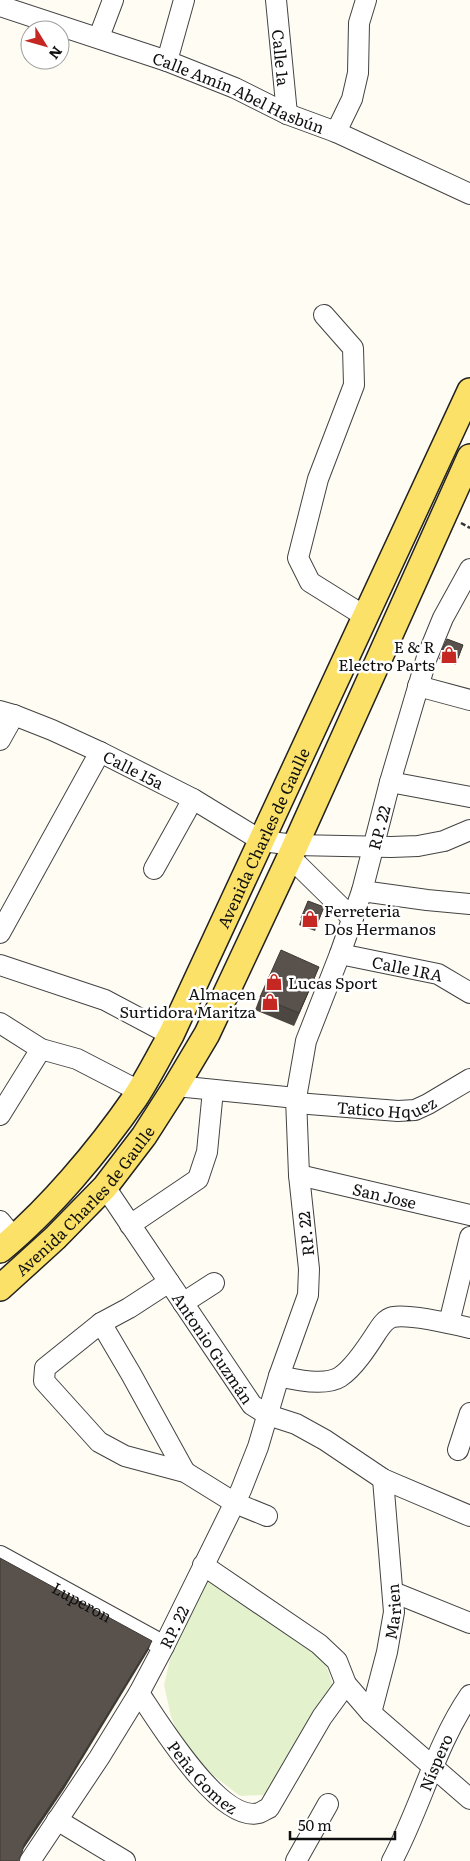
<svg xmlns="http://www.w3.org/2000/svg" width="470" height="1861" viewBox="0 0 470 1861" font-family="Literata,serif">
<rect width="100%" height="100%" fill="#fffdf3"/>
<!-- pitch -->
<polygon fill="#e3f2cd" points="208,1576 322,1653 333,1685 265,1795 240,1796 214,1776 182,1743 171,1717 164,1685 170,1659"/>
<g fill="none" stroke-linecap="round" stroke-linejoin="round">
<!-- minor casing -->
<g stroke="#434343" stroke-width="22">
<g id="minor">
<path id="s1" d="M276,0L287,114"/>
<path id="s2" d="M0,6L167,61L235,88L287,114L336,132L470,194"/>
<polyline points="99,37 113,0"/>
<polyline points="167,61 184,0"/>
<polyline points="336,132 352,99 358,73 359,23 366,0"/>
<polyline points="324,315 353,348 354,385 318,479 298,558 310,582 366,617"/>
<polyline points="418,686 470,700"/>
<path id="s3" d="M0,711L14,715L52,730L100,752L193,799L262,841L295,845L391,847L418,846L444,841L470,830"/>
<polyline points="0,740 14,715"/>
<polyline points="390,782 470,797"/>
<polyline points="290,857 353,919"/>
<polyline points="154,869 193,799"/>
<polyline points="362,891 427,900 470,904"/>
<polyline points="0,933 100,752"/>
<path id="s4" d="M340,954L438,974L470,993"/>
<polyline points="0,965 105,1000 171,1035"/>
<polyline points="0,1023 41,1049 77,1059 139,1091"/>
<polyline points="176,1086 296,1098"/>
<path id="s5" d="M296,1103L398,1111L415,1110L428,1104L470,1079"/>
<polyline points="0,1115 41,1049"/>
<path id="s6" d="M299,1175L470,1215"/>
<path id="s7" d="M105,1187L252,1405L268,1415L296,1424L325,1440L383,1479L470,1516"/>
<polyline points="0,1221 14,1238"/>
<polyline points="130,1225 198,1179 207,1152 213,1090"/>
<polyline points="169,1282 129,1308 101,1323 45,1368 44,1381 99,1442 125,1456 185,1472 235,1503 267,1516"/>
<polyline points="183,1303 214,1283"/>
<polyline points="101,1323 131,1374 185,1472"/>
<polyline points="449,1323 470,1237"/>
<path d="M279,1376C295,1380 326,1386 340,1377C354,1368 368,1346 377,1332C381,1326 385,1319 393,1317C409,1314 453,1324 470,1328"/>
<polyline points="458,1450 470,1413"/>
<path id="s8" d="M0,1556L164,1646"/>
<polyline points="203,1565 319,1644 337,1661 346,1684 371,1713 470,1799"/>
<polyline points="393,1592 470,1623"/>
<path id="s9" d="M139,1693C158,1721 220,1824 259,1813C262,1812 266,1809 269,1808L322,1717L346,1684"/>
<path id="s10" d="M371,1713L387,1652L394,1612L383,1479"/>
<polyline points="57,1820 125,1861"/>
<path id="s11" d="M30,1861L99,1758L139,1693L164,1646L241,1490L258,1447L279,1376L308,1295L309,1269L299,1175L296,1098L306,1041L340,954L362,891L390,782L427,657L443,618L470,569"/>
<polyline points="296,1861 328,1804"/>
<path id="s12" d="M392,1861C421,1807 435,1746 470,1695"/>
</g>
</g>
<!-- major casing -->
<g stroke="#212121" stroke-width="28">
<g id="major">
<path id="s13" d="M0,1250C49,1210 99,1150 135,1098C148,1078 159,1056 171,1035L470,391"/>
<path id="s14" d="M0,1288L55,1238L105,1187L144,1136L176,1086L207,1034L290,857L470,457"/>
</g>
</g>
<!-- path -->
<polyline stroke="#323232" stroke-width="2.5" stroke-dasharray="5 2.5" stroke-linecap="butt" points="461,523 470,528"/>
<!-- minor -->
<use href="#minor" stroke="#fff" stroke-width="20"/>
<!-- major -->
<use href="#major" stroke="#fbe167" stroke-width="25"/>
</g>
<!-- wall -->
<g fill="#4d4741">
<polygon points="447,639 463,645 456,665 439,659"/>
<polygon points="308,901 324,907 315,931 299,925"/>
<polygon points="314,980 294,1026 255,1010 260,997"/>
</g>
<!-- shaded-wall -->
<g fill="#3e3935">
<polygon points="319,967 314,980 294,1026 299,1013"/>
<polygon points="152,1641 148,1651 64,1789 20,1854 24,1844"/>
</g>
<!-- building -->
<g fill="#59524c" stroke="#3e3935">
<polygon points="447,639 463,645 458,658 441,652"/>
<polygon points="308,901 324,907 317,924 301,918"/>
<polygon points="281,950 319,967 299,1013 260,997"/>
<polygon points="0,1558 152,1641 68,1779 24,1844 22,1853 18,1861 0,1861"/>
</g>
<!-- icons -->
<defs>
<g id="shop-bare" transform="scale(1.35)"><path d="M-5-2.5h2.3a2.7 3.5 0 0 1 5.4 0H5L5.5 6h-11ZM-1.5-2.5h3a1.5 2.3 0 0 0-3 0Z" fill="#c52723" stroke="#fff" stroke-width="2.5" paint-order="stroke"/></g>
</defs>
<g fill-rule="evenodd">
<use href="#shop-bare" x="449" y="655"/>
<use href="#shop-bare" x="310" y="919"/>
<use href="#shop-bare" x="274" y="982"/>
<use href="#shop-bare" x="270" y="1002"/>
</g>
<g text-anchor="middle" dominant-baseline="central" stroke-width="5" stroke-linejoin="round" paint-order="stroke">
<!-- street labels -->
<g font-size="16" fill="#101010" stroke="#fff">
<text stroke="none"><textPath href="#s1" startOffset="58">Calle 1a</textPath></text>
<text stroke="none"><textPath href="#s2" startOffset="254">Calle Amín Abel Hasbún</textPath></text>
<text stroke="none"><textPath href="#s3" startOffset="146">Calle 15a</textPath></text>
<text stroke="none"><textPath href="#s11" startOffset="1115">RP. 22</textPath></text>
<text stroke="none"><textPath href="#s13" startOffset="494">Avenida Charles de Gaulle</textPath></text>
<text stroke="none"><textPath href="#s4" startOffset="69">Calle 1RA</textPath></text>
<text stroke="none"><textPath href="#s5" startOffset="91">Tatico Hquez</textPath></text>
<text stroke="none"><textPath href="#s6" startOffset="88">San Jose</textPath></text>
<text stroke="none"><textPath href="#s14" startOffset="122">Avenida Charles de Gaulle</textPath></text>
<text transform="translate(305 1234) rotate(-96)">RP. 22</text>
<text stroke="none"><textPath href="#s7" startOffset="194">Antonio Guzmán</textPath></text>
<text stroke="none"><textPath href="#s8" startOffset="94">Luperon</textPath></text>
<text stroke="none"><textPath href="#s10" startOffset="104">Marien</textPath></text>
<text stroke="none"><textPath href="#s11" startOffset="275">RP. 22</textPath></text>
<text stroke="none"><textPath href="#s12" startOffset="108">Níspero</textPath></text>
<text stroke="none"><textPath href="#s9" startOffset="106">Peña Gomez</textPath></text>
</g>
<!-- poi labels -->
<g font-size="16" fill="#101010" stroke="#fff" text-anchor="end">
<text x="435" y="646">E &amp; R<tspan x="435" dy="18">Electro Parts</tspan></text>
<text x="324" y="910" text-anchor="start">Ferreteria<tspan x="324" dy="18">Dos Hermanos</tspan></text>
<text x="288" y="982" text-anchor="start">Lucas Sport</text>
<text x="256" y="993">Almacen<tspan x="256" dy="18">Surtidora Maritza</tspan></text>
</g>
</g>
<!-- north arrow -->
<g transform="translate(45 45) rotate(127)"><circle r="24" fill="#ffffff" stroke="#9f9f9f"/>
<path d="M0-4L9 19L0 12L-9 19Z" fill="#c52723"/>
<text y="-8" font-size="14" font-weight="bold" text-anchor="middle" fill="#101010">N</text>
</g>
<!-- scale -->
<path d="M290 1831v8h105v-8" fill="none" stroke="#101010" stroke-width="2.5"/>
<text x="298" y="1831" font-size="15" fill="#101010" stroke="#ffffff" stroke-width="4" paint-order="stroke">50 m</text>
</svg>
